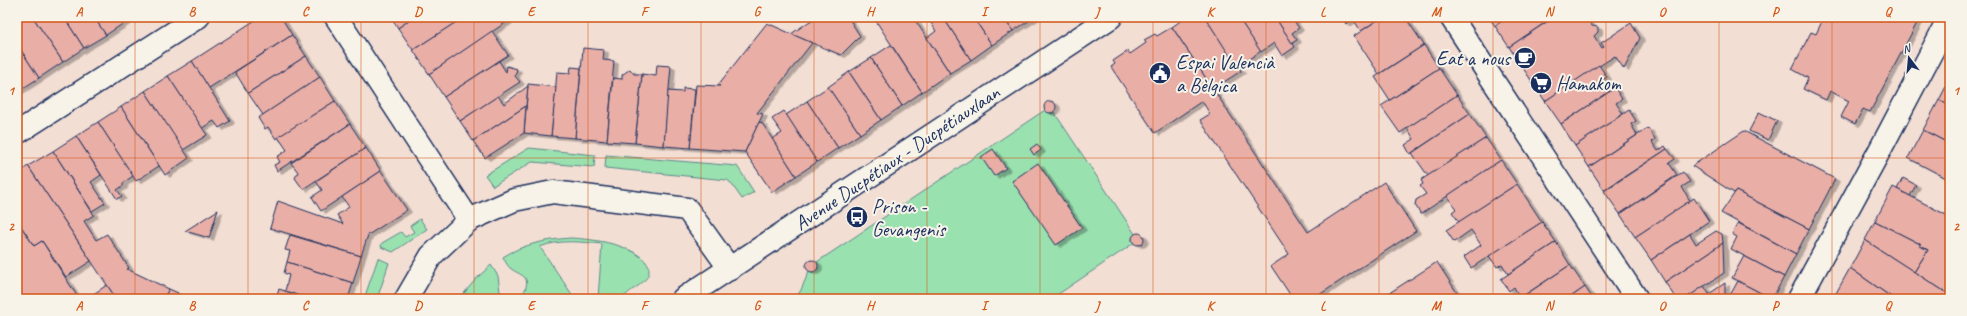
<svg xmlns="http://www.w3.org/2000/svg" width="1967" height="316" viewBox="0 0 1967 316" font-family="Caveat,sans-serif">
<defs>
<filter id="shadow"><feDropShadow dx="4.5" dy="2.5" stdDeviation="0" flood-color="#0004"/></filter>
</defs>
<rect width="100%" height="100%" fill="#f3ded4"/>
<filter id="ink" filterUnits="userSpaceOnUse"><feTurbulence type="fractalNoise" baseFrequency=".025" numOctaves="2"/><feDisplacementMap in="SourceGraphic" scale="8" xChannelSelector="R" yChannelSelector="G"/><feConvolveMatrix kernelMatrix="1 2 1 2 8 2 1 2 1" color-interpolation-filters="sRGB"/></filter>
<g filter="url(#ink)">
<!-- green -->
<g fill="#9ae1b0" stroke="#5a8887">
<polygon points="1045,110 1052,114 1054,112 1135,234 1132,241 1134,243 1051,299 795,299 801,290 809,271 813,272 818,269 817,262"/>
<polygon points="529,148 595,155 594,167 532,162 493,186 485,175"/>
<polygon points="606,155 737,166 754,192 742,199 730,182 727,180 605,168"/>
<polygon points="420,219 427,229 393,252 381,247 382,243 401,232 405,237 414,232 410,226"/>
<path d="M570,238C592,239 624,243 641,257C658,271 645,282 632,290C628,293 623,298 619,299C613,301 604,299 598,299L602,244C582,242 559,239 540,247L575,299H513L523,294C533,275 520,276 510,268C507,265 505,261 503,257C523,244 546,240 570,238Z"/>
<polygon points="378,258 389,263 377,299 364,299"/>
<polygon points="491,265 498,276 500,292 510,299 471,299 467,293 463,299 459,299 477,278"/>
</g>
<!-- building -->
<g fill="#e9aea6" stroke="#1b2f5e" filter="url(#shadow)">
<polygon points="17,17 33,17 63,62 39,78 17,44"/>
<polygon points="33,17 64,17 84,48 63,62"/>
<polygon points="64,17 94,17 106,35 84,48"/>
<polygon points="94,17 129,17 130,19 106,35"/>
<polygon points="260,17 281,17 292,35 209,88 192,61"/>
<polygon points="391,17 414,17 398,28"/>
<polygon points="414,17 462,17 463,18 413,50 398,28"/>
<polygon points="474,17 478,22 486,17 494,17 495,19 505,17 508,21 429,74 413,50 464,17"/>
<polygon points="816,17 848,17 860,36 841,55 791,34"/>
<polygon points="879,17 913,17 950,73 922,92 876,21"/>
<polygon points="943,17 971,60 950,73 927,38 936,31 928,18"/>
<polygon points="943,17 973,17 992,45 971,60"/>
<polygon points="973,17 1003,17 1013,31 992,45"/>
<polygon points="1003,17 1035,17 1013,31"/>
<polygon points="1186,17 1205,17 1241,71 1213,89 1172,27"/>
<polygon points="1205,17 1238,17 1261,51 1237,67"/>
<polygon points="1238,17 1275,17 1295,47 1282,56 1274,43 1261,52"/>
<polygon points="1275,17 1300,17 1294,21 1299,28 1292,33 1297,40 1292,43"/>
<polygon points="1342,17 1382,17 1361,31 1353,19 1346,24"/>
<polygon points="1382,17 1405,17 1424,45 1379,74 1354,36"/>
<polygon points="1489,17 1507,17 1495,26"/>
<polygon points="1507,17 1551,17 1552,18 1509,47 1495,26"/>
<polygon points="1554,17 1581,17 1584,22 1588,20 1592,26 1598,27 1598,32 1594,36 1602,48 1604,47 1601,43 1631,23 1640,38 1624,69 1615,56 1545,101 1509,47"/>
<polygon points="1824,17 1911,17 1918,21 1870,112 1863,109 1855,124 1841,117 1849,101 1830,91 1826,100 1803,89 1808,78 1792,69 1811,32 1816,34"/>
<polygon points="767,23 812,43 757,113 763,114 745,152 690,148 696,85 720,86 718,85"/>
<polygon points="1172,27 1308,232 1384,182 1416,231 1313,299 1293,299 1271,266 1289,254 1200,120 1210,114 1202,101 1155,133 1111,67 1115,64 1113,61 1128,51 1130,54 1146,43 1144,40 1155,34 1157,36"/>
<polygon points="492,31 508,55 444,97 429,74"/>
<polygon points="292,35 306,56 248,93 235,72"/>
<polygon points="17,44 39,78 17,92"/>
<polygon points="891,45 922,92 902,106 871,58"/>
<polygon points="1424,45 1439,68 1390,100 1375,77"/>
<polygon points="583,48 604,50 603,60 614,61 607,141 575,138"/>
<polygon points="306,56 320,77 263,115 248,93"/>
<polygon points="871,58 902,106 881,120 849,72"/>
<polygon points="192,61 230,121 219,128 214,121 202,128 168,76"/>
<polygon points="499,61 506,72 507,66 517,69 515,76 520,82 460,121 444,97"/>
<polygon points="657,65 671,66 664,146 635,143 642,74 656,76"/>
<polygon points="1599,65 1607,77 1602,80 1609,92 1561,124 1545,101"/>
<polygon points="571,67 581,68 575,138 551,136 557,72 570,73"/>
<polygon points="1439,68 1457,95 1400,133 1381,106"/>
<polygon points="630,69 634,74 642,74 635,143 607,141 613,78 622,79 622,75"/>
<polygon points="849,72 881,120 860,134 828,87"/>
<polygon points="168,76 207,135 183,150 145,91"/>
<polygon points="320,77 335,101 276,139 268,127 265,129 258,118"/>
<polygon points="1950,79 1950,106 1939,100"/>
<polygon points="528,84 556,87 551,136 524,133"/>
<polygon points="528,86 526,106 473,141 460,121 498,96 504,104"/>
<polygon points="828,87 860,134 838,148 807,101"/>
<polygon points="683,88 695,89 690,148 664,146 668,91 683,92"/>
<polygon points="1615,88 1622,99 1616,103 1623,114 1575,146 1561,124"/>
<polygon points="145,91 189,158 165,175 121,107"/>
<polygon points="1457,95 1470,114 1410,154 1405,145 1414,139 1407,128"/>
<polygon points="1939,100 1950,106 1950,144 1923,130"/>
<circle cx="1050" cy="107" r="6"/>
<polygon points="335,101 350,124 277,171 274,165 280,162 277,157 287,150 278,137"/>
<polygon points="807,101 838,148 817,162 786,115"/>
<polygon points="526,106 524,133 485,158 473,141"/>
<polygon points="121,107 159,166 136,181 98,122"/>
<polygon points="1629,110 1636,121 1631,124 1637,135 1589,167 1575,146"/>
<polygon points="784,111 817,162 796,176 772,139 782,133 772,119"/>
<polygon points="1759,112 1777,121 1768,140 1749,131"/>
<polygon points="1470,114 1486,138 1428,176 1412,153"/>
<polygon points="98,122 133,176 123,183 123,186 117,190 122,196 117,199 76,136"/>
<polygon points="759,122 762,123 796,176 772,192 745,152"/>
<polygon points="350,124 366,148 303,189 295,178 298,172 291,163"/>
<polygon points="1648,128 1655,139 1652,142 1658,151 1665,146 1667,149 1604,190 1589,167"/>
<polygon points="1923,130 1950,144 1950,180 1908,158"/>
<polygon points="1744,131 1835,179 1809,229 1736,191 1734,193 1692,166"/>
<polygon points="76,136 101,175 91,182 105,203 92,211 53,151"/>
<polygon points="1486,138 1501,160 1421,214 1415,205 1416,200 1426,194 1420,186 1423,184 1421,180"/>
<polygon points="1037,144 1041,150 1034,155 1030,149"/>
<polygon points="366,148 381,171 321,211 312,197 322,190 316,181"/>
<polygon points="993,149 1006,168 994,176 981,157"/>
<polygon points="1667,149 1675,159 1669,163 1677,175 1620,214 1604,191"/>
<polygon points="53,151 94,215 84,221 96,240 107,234 129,268 127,269 169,289 163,299 122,299 113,294 28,166"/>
<polygon points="1501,160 1517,184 1459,222 1452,212 1456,209 1447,196"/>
<polygon points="1038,163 1082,228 1056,245 1012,181"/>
<polygon points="28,166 91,261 66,277 42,241 34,246 17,220 17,174"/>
<polygon points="381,171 407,210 368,235 361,256 270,228 278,201 343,224 337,215 349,207 342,197"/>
<polygon points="1683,172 1690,182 1682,187 1690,201 1635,237 1620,214"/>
<polygon points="1903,178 1916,185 1910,196 1897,189"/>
<polygon points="1517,184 1542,222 1471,268 1464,257 1481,245 1471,230 1454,242 1446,230"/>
<polygon points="1893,187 1950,217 1950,295 1914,272 1928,250 1920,246 1920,244 1875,221"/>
<polygon points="1736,191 1809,229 1796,254 1721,213"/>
<polygon points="1694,198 1709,221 1651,260 1635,237"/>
<polygon points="218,210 209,238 185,231"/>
<polygon points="1875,221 1920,244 1920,246 1928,250 1914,272 1865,240"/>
<polygon points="1542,222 1556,242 1508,274 1502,264 1497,267 1489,256"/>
<polygon points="1738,223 1796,254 1784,277 1731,249 1737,237 1732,234"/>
<polygon points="22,228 34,246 42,241 79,299 18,299 17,232"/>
<polygon points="1716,231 1722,234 1723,243 1665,282 1651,260 1690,234 1696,244"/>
<circle cx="1138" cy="239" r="6"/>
<polygon points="290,235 361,256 353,283 287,262 290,251 285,250"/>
<polygon points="1865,240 1950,295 1950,299 1894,299 1891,297 1850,268"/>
<polygon points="1556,242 1570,265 1520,298 1514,287 1509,291 1501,279"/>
<polygon points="1723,243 1724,273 1685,299 1676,299 1665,282"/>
<polygon points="1744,256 1784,277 1772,299 1732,278"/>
<circle cx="812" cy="266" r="6"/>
<polygon points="287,262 353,283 348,299 308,299 285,291 289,275 284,273"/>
<polygon points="1437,262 1461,299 1380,299"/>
<polygon points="1570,265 1585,287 1568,299 1519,299"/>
<polygon points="1850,268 1891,297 1890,299 1844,299 1835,295"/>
<polygon points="1738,281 1772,299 1728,299"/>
<polygon points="1725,283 1725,299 1685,299 1704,286 1709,294"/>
<polygon points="107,285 113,294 110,299 86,299"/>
<polygon points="1585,287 1593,299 1568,299"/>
<polygon points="169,289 178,293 175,299 163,299"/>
<polygon points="279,289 285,291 308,299 276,299"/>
</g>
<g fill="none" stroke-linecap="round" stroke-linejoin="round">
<!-- minor casing -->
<g stroke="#1b2f5e" stroke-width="25">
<g id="minor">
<polyline points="336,17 469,220"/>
<polyline points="1451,17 1637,299"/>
<polyline points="17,133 198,17"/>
<polyline points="406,299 431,256 469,220 514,200 553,192 687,209 730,269"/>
<polyline points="683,299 1111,17"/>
<polyline points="1799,299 1881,148 1950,17"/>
</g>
</g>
<!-- minor -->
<use href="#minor" stroke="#f7f3e8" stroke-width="22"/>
</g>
</g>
<!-- grid -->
<path fill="none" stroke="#d45514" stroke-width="1" stroke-opacity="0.55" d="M135,17V299M248,17V299M361,17V299M474,17V299M588,17V299M701,17V299M814,17V299M927,17V299M1040,17V299M1153,17V299M1266,17V299M1379,17V299M1493,17V299M1606,17V299M1719,17V299M1832,17V299M17,158H1950"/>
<!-- icons -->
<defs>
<g id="cafe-disc" transform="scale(1.15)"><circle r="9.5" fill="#1b2f5e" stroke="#f7f3e8"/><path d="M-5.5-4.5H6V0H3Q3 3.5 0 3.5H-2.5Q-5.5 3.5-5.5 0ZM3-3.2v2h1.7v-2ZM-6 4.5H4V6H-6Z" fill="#fff"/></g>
<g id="civic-disc" transform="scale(1.15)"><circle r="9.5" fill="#1b2f5e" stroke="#f7f3e8"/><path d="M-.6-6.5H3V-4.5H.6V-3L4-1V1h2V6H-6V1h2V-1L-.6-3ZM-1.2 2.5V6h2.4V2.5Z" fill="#fff"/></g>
<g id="supermarket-disc" transform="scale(1.15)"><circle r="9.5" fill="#1b2f5e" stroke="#f7f3e8"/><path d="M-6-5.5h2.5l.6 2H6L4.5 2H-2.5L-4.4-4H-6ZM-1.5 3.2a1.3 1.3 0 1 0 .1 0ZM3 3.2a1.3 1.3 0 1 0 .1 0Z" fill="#fff"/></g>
<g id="bus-disc" transform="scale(1.15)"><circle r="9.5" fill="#1b2f5e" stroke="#f7f3e8"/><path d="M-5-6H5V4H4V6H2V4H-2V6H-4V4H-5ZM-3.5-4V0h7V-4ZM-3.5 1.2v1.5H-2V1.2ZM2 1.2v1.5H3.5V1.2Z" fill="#fff"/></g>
</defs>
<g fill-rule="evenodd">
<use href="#cafe-disc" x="1525" y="58"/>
<use href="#civic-disc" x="1160" y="73"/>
<use href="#supermarket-disc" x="1541" y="83"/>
<use href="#bus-disc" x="857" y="217"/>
</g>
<g text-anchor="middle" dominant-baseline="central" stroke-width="4" stroke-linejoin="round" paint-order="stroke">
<!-- poi labels -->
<g font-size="20" fill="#1b2f5e" stroke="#f7f3e8" text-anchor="start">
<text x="1510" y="58" text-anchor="end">Eat a nous</text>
<text x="1176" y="62">Espai Valencià<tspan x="1176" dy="23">a Bèlgica</tspan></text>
<text x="1556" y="83">Hamakom</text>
<text x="872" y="206">Prison -<tspan x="872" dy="23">Gevangenis</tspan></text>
</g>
<!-- street labels -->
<g font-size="20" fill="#1b2f5e" stroke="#f7f3e8">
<text transform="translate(897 158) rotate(-34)">Avenue Ducpétiaux - Ducpétiauxlaan</text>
</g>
</g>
<!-- margin -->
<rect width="1967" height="316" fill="none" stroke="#f7f3e8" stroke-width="44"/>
<!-- north arrow -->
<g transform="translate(1909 58) rotate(344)" stroke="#f7f3e8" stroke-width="3" paint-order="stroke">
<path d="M0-3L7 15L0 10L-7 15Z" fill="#1b2f5e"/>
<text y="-6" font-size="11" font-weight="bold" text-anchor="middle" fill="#1b2f5e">N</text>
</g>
<rect x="22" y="22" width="1923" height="272" fill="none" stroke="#d45514" stroke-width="1.5"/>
<g font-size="13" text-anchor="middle" font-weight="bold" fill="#d45514">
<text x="79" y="16">A</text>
<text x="192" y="16">B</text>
<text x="305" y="16">C</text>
<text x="418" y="16">D</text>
<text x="531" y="16">E</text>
<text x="644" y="16">F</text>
<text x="757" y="16">G</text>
<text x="870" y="16">H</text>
<text x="984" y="16">I</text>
<text x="1097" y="16">J</text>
<text x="1210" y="16">K</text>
<text x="1323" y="16">L</text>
<text x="1436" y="16">M</text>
<text x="1549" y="16">N</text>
<text x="1662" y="16">O</text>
<text x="1775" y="16">P</text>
<text x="1888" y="16">Q</text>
<text x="11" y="95">1</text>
<text x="1956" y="95">1</text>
<text x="11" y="231">2</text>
<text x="1956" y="231">2</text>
<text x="79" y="310">A</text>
<text x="192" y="310">B</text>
<text x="305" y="310">C</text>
<text x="418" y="310">D</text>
<text x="531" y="310">E</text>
<text x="644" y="310">F</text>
<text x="757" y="310">G</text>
<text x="870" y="310">H</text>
<text x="984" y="310">I</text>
<text x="1097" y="310">J</text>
<text x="1210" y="310">K</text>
<text x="1323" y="310">L</text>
<text x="1436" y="310">M</text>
<text x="1549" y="310">N</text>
<text x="1662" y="310">O</text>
<text x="1775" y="310">P</text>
<text x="1888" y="310">Q</text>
</g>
</svg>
